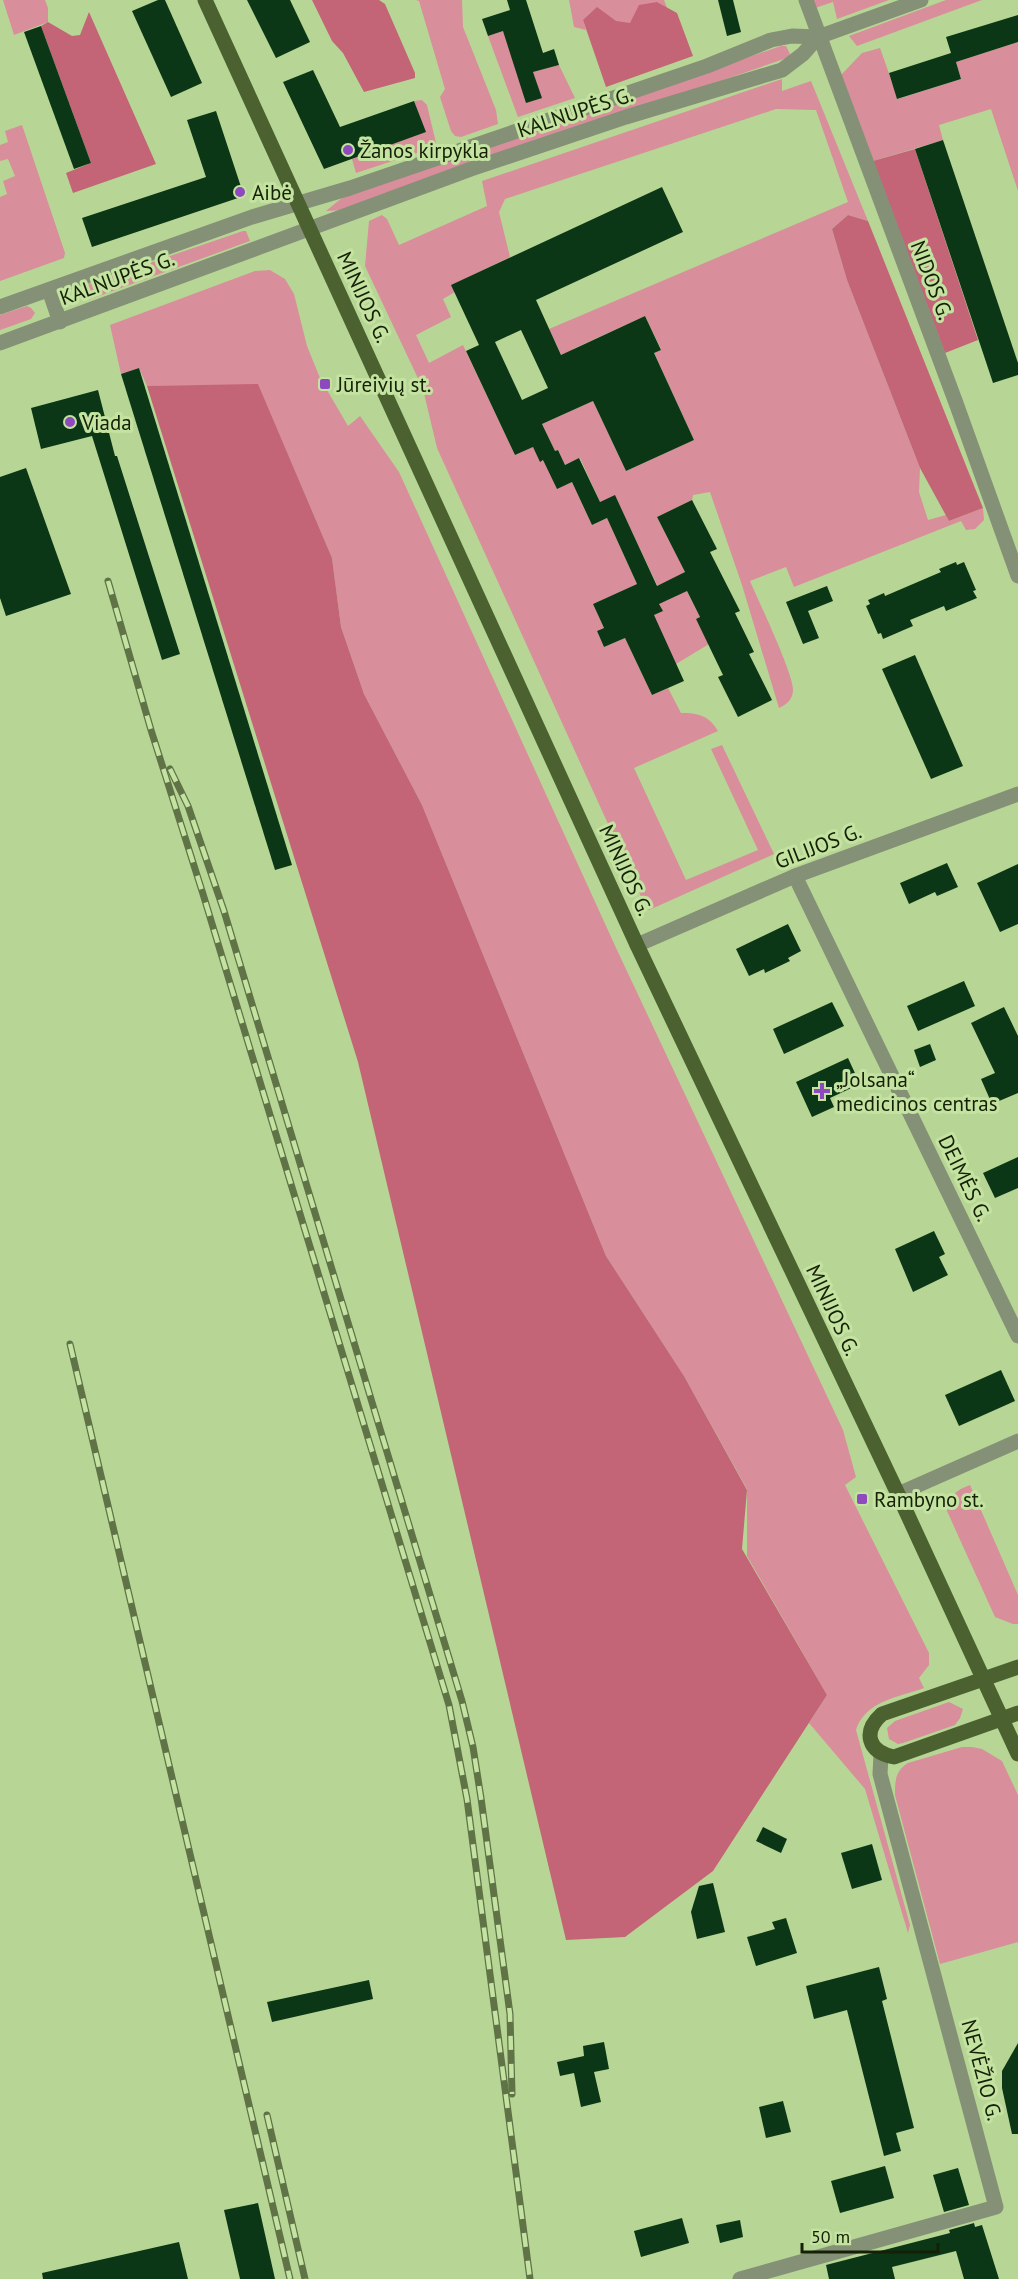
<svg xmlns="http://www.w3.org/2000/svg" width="1018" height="2279" viewBox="0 0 1018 2279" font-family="'PT Sans',sans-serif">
<rect width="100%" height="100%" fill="#b7d695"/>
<!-- green -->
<g fill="#d88e9b">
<polygon points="3,0 45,0 48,8 48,22 14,35"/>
<polygon points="416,0 462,0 463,27 496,110 498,124 461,137 455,136 451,131 440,97 445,89 419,1"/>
<polygon points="569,0 664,0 667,8 657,2 630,23 583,20 586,30 574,27"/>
<polygon points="812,0 889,0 837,19 833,2 815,8"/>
<polygon points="946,0 982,0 857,46 849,36"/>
<polygon points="503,31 541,98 533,72 559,65 575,98 518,117 488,36"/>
<polygon points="1018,42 1018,191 991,109 939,125 943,140 873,161 841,75 862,53 880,48 898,99 961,79 956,62"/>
<polygon points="781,46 786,46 790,54 787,58 344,210 326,211 343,197"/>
<path d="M782,79V91L811,81L868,221L848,215L832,229L847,280L920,468L919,492L928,520L946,515L949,521L983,508L984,520L975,529L966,530L961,521L794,587L786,567L750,581C758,600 795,677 793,691C792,700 787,704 779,708L742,585L710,492L693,495L692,500L657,517L685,572L679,576L700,617L696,619L709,644L676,664L644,620L662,611L659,604L658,587L615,496L600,502L580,458L565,465L558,450L555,451L542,424L593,401L626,471L694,440L654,353L661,349L645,316L573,349L566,365L549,329L848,202L816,110L776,109L505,199L499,212L510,257L452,285L455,292L443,299L451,317L416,335L429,363L463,345L515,455L533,447L540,461L543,460L557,488L572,482L592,525L607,518L637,584L593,604L604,628L597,631L604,647L625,638L652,695L668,688L681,713C697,713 709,715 718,731L634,768L686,880L758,850L711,749L722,745L774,854L649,910L644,903L437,448L423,389L365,266L369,221L382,215L387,219L399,245L487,206L482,181Z"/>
<polygon points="422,100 427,105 436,143 435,147 356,173 352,159 425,132 414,101"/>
<polygon points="22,125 65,253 64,258 0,281 0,197 7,194 3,181 15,176 8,159 0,161 0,145 8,142 5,131"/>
<polygon points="243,231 246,231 250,241 88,300 84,296 85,285"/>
<path d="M270,270L285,279L294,294L307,346L320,378L348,426L360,416L399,472L617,950L843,1430L856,1477L845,1485L929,1653V1665L919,1678L924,1688C899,1697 865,1701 856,1730L910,1925L908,1933L865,1789L809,1723L827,1695L747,1556V1489L684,1376L606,1256L422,805L364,694L341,627L332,558L258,385L147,386L139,368L121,374L110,325L255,271Z"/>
<polygon points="27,306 31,308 35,313 31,319 0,330 0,315"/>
<path d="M970,1485L1018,1595V1624H1013L995,1617L947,1511C949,1496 956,1490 970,1485Z"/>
<polygon points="949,1702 963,1709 960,1718 955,1725 903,1743 898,1744 889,1739 887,1728 895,1721"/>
<path d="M962,1747H972L982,1749L1002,1761L1018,1795V1942L940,1964L895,1795C895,1781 895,1771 908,1763Z"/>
</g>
<!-- forest -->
<g fill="#c46477">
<polygon points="312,0 379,0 385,4 415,73 415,78 364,92 343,53 332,41"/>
<polygon points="657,2 677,13 693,56 606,87 583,20 597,7 616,21 630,23 639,5"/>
<polygon points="89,12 156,164 73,193 66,173 91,163 41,26 48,22 72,36 80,35"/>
<polygon points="915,149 978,340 945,353 873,161"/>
<polygon points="848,215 868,221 983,508 949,521 920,468 847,280 832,229"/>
<polygon points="258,384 332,558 341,627 364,694 422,805 606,1256 684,1376 747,1490 742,1549 827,1695 713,1871 625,1937 566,1940 358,1062 147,386"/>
</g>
<!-- building -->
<g fill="#0b3716" fill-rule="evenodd">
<polygon points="158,0 165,0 202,83 171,97 132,11"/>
<polygon points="247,0 290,0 310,42 276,58"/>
<polygon points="507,0 526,0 543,53 554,49 559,65 533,72 542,98 526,103 503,31 488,36 482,19 510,10"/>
<polygon points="718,0 733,0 741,32 727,36"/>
<polygon points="1018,15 1018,42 956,62 961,79 897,99 889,73 951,53 946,37"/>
<polygon points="41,26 91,163 74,169 24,32"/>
<polygon points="313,70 340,127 414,101 426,132 324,169 283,82"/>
<polygon points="216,111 244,196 92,247 82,218 206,177 187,120"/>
<polygon points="943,140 1018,363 1018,375 993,383 915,149"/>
<path d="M662,187L683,232L536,300L561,355L645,316L661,350L654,353L694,440L626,471L593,401L542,424L555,451L558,450L565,465L579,458L600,502L615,495L657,586L685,572L657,517L692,500L717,549L710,552L740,611L735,613L754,652L749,654L772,700L738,717L718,677L723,675L696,619L700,617L687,591L659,604L663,611L654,615L684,681L652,695L625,638L604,647L597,631L604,628L593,604L637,584L607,518L592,525L572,482L557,489L543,460L540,462L533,447L515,455L466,351L479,345L451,285ZM521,330L548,388L522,400L495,342Z"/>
<polygon points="139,368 292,865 275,870 121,374"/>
<polygon points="98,390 115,456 117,456 180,654 162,660 92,436 41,449 31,408"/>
<polygon points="26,468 71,594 6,616 0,598 0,477"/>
<polygon points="956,562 957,565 964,562 976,590 973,591 977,598 946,611 944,606 910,620 913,626 883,639 881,633 878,634 866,606 870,604 868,600 884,593 885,596 941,572 939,569"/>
<polygon points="827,586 833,601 808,611 819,638 803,644 786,602"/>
<polygon points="915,655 963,766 931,779 882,669"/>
<polygon points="947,863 958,887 937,896 935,892 909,904 900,883"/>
<polygon points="1018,864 1018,924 1000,932 977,883"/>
<polygon points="788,924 801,951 788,958 790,961 765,973 764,969 749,976 736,949"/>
<polygon points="964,981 975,1006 918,1031 907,1006"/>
<polygon points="832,1002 844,1026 784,1054 773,1029"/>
<polygon points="1004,1007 1018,1036 1018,1093 992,1104 981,1079 995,1073 971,1023"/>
<polygon points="930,1044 936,1060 920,1067 914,1050"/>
<polygon points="848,1058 860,1084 830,1098 834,1107 812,1117 796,1082"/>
<polygon points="1018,1157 1018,1188 995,1198 983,1173"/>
<polygon points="934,1231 945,1254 939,1257 948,1275 913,1292 895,1249"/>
<polygon points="1001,1370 1015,1401 959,1426 945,1395"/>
<polygon points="763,1827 787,1839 781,1853 756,1841"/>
<polygon points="872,1844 882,1880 852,1889 841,1853"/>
<polygon points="713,1883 725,1932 697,1939 691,1912 699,1886"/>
<polygon points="786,1918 797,1953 756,1966 747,1937 775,1929 772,1922"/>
<polygon points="879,1967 887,1999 882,2001 914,2128 896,2133 901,2151 884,2156 847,2010 814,2019 806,1986"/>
<polygon points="369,1980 373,1999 272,2022 267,2002"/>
<polygon points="604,2042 609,2069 594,2072 601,2102 581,2107 574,2073 560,2076 557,2062 584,2056 583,2046"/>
<polygon points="1018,2043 1018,2134 1012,2134 1002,2088 1002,2071"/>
<polygon points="783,2101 791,2132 766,2138 759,2107"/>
<polygon points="885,2166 894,2198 840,2213 831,2181"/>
<polygon points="958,2168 969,2205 944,2212 933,2175"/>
<polygon points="258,2203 275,2279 240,2279 224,2210"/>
<polygon points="682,2218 689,2243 641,2257 634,2231"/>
<polygon points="740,2220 743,2237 720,2243 716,2225"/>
<polygon points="974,2223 975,2227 982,2225 999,2279 964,2279 956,2251 892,2267 895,2279 829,2279 826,2265 950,2233 949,2230"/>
<polygon points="179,2242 188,2279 43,2279 42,2273"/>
</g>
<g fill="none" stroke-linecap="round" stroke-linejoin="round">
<!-- minor -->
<g stroke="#849176" stroke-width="15">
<polyline points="806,0 956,403 1018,576"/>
<polyline points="49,290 60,322"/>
<polyline points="0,307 252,217 350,188 707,66 771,40 792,36 818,37 921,0"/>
<polyline points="0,343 471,169 626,117 782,70 803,54 818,37"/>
<polyline points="795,876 1018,1336"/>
<polyline points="637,945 795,876 1018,794"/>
<polyline points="898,1494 1018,1441"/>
<polyline points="740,2279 996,2207 880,1774 881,1755"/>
</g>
<!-- major -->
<g stroke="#4b612f" stroke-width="15">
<polyline points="205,0 637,945 898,1494 1018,1754"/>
<path d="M1018,1667L882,1714C862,1732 868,1752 894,1757L1018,1713"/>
</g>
<!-- rail casing -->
<g stroke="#5f7347" stroke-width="7">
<g id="rail">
<polyline points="108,581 151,730 203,894 449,1705 467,1799 530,2279"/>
<polyline points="170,769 188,806 224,911 462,1701 473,1747 481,1798 510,2014 512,2094"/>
<polyline points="70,1344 290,2279"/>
<polyline points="267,2115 305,2279"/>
</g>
</g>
<!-- rail -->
<use href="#rail" stroke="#c4e3a1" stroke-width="4.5" stroke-dasharray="14" stroke-linecap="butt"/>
</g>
<!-- markers -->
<g fill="#8d49bd" stroke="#c4e3a1" stroke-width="2">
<circle cx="348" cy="150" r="6"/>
<circle cx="240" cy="192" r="6"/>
<rect x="319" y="378" width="12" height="12" rx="3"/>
<circle cx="70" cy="422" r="6"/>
<path d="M819 1082h6v6h6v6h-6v6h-6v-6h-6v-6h6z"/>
<rect x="856" y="1493" width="12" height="12" rx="3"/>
</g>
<g text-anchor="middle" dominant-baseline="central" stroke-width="6" stroke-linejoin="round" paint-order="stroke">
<!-- street labels -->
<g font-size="21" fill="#152006" stroke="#c4e3a1">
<text transform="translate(575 112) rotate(-18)">KALNUPĖS G.</text>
<text transform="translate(117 278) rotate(-20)">KALNUPĖS G.</text>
<text transform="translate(932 280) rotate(69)">NIDOS G.</text>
<text transform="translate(364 297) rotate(65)">MINIJOS G.</text>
<text transform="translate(818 846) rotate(-21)">GILIJOS G.</text>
<text transform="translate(626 870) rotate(65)">MINIJOS G.</text>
<text transform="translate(965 1178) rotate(64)">DEIMĖS G.</text>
<text transform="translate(833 1310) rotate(65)">MINIJOS G.</text>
<text transform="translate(982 2070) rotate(75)">NEVĖŽIO G.</text>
</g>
<!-- poi labels -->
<g font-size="21" fill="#152006" stroke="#c4e3a1" text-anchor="start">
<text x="360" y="150">Žanos kirpykla</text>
<text x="252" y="192">Aibė</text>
<text x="337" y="384">Jūreivių st.</text>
<text x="82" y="422">Viada</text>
<text x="836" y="1079">„Jolsana“<tspan x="836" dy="24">medicinos centras</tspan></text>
<text x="874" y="1499">Rambyno st.</text>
</g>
</g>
<!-- scale -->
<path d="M802 2243v9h136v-9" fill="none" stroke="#152006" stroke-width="3"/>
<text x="811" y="2243" font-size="18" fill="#152006" stroke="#c4e3a1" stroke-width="4.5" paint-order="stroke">50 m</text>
</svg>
